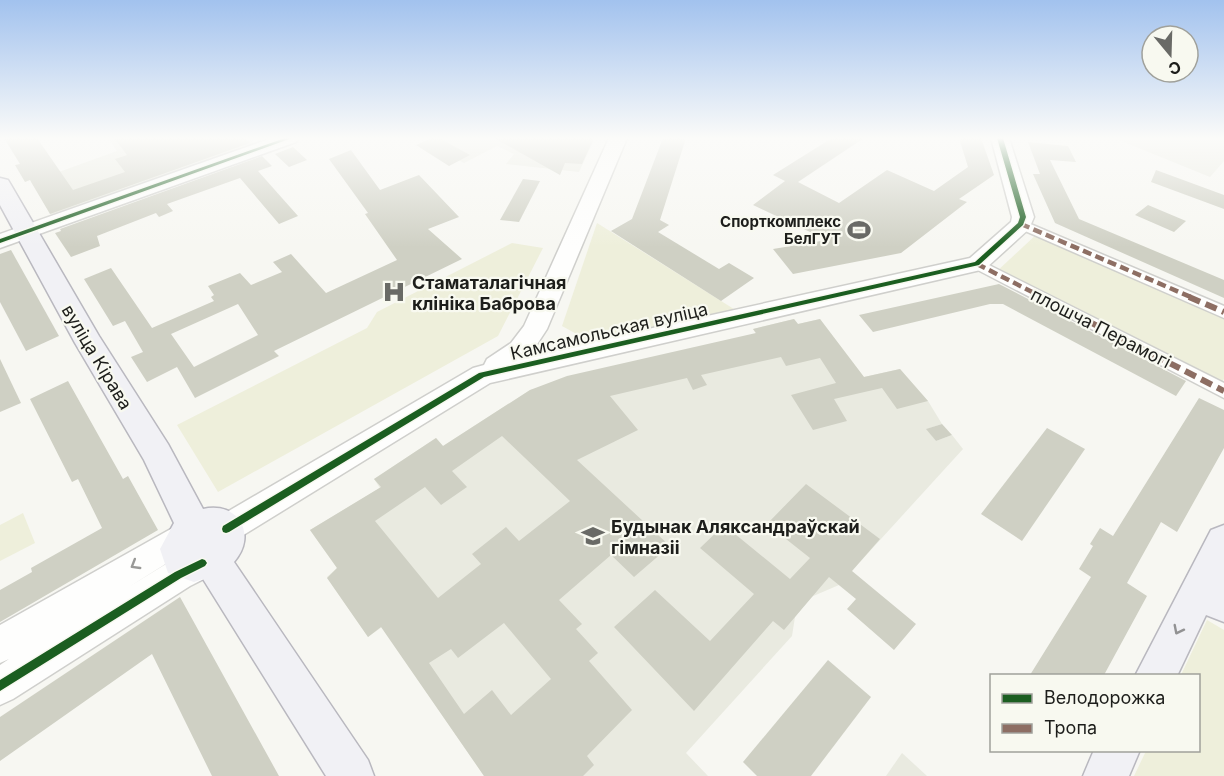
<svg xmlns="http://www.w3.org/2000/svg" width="1224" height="776" viewBox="0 0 1224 776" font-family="Inter,sans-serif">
<rect width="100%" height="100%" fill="#f7f7f2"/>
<!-- built -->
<g fill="#e9eae0">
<polygon points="116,138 249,138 254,143 51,215 31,182 117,151 110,140"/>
<polygon points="445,138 595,138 579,172 506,164 514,154 497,146 464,163 430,145"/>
<polygon points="1114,138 1224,138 1224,161 1210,177"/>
<polygon points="794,319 798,324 820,319 864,377 900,369 928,401 942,424 927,429 936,441 952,435 963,449 839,585 811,597 795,617 792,636 686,753 708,776 484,776 382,627 368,637 327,577 337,568 310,530 380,488 374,479 436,438 443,446 530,390 756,334 753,329"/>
<polygon points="902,753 927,776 886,776"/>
</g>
<!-- green -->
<g fill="#eeefdb">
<polygon points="597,223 737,311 591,342 562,326"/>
<polygon points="1039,232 1224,313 1224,379 1221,383 995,273"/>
<polygon points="512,243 543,248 498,336 218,492 177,425 367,328 377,312"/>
<polygon points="23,513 35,543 0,561 0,525"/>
<polygon points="1207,620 1224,630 1224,776 1134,776 1146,751 1198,750 1198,676 1181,675"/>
</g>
<!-- building -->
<g fill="#cfd0c4" fill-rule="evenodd">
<polygon points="4,138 37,138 73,190 125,172 115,159 127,155 114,138 245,138 250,143 50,214 30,180 25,182 15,165 20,164"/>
<polygon points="432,138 439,138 470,155 449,166 416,145"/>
<polygon points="494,138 594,138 582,164 565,163 560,175"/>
<polygon points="663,138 686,138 660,220 669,225 658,232 719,269 729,263 754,278 721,301 611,231 632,219"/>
<polygon points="832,138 864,138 798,182 839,203 887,170 934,191 968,167 959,138 981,138 994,175 959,199 967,202 901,253 793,274 773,249 827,240 753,205 785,181 773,175"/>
<polygon points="1028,142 1068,146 1076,162 1050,160 1079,219 1224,280 1224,298 1055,223 1033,174 1040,174"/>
<polygon points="293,147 307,160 289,167 275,154"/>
<path d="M351,150L380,190L419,175L459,217L428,229L462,259L274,351L279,356L195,398L177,367L147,382L131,357L143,352L125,321L113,326L84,279L111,268L152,328L214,301L211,297L214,295L208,286L240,273L251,285L282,272L273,262L291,254L326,293L397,260L365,214L368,213L329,159ZM238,304L258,335L194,367L171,334Z"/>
<polygon points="262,156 272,166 258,171 298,216 279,224 240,178 167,204 173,211 159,217 156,213 97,236 100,246 71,257 55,233 61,231 60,229"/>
<polygon points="1156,170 1224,195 1224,209 1151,182"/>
<polygon points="523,179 540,181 519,222 500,220"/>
<polygon points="1148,205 1186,221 1174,232 1135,215"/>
<polygon points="11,250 59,336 26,351 0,302 0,254"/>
<polygon points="999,284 1186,381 1176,396 1003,304 990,304 873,332 859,315"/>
<path d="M794,319L798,324L820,319L864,377L900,369L928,401L897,409L882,388L834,399L847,421L813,430L791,395L836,383L820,358L786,366L781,357L701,375L707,385L693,390L687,378L610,396L638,430L577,460L670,546L634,577L611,555L559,600L582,624L576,629L598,653L589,661L632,710L587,756L594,765L583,776H484L381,627L368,637L327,578L337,568L310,530L381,487L374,479L436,438L443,446L530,390L567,376L756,333L753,329ZM502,436L570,501L519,541L506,527L472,554L481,564L438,598L375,521L425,487L441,505L467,487L452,471ZM504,623L551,679L511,715L492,690L464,714L429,663L451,649L458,658Z"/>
<polygon points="0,359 21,403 0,412"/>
<polygon points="68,381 123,479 128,476 158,530 0,622 0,590 32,572 31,568 102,528 78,479 72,482 30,399"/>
<polygon points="1199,398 1224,410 1224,448 1177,532 1161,522 1127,583 1147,596 1104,675 1030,675 1091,577 1079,569 1093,546 1090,544 1100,528 1113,536"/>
<polygon points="942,424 952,435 936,441 926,429"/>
<polygon points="1047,428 1085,449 1022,541 981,514"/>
<polygon points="806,484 880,539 852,571 916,624 894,650 847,609 856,599 829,577 784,630 773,621 694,711 614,627 655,590 710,641 754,594 700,548 724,525 790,579 810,558 767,524"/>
<polygon points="180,597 279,776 212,776 152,654 0,761 0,717"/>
<polygon points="828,660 871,697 811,776 757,776 743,762"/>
</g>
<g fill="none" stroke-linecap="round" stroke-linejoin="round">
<!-- street casing -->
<g stroke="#cfcfcc" stroke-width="3">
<g id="street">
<polygon points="1021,220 1224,306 1224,318 1016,227 1016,221"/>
<polygon points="977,259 1224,383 1224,398 972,267 969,264"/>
</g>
</g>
<!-- secondary casing -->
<g stroke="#cfcfcc" stroke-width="3">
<g id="secondary">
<polygon points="272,138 299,138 296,142 0,248 0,234"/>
<polygon points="609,138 627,138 547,329 530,355 970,258 1011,222 1012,217 991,138 1009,138 1034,217 1029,229 985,269 490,383 237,539 226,543 215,539 210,529 215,519 473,368 484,365 487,359 511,343 524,326"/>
<polygon points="185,521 196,525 201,535 196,545 127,588 166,564 202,548 214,552 219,563 214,574 190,586 13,699 0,705 0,665 9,659 0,663 0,625"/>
</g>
</g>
<!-- primary casing -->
<g stroke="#b9b8bf" stroke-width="3">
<g id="primary">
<path d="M0,178L8,180L11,185L99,336L168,444L203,509C238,501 258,534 234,562L368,760L374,776H326L203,579L194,582L168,573L160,549L174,523L144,460L75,343L0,205Z"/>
<polygon points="1224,525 1224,622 1206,615 1177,676 1135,676 1211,530"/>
<polygon points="1094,750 1140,750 1129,776 1083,776"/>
</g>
</g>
<!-- street -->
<use href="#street" fill="#fefefd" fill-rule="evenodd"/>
<!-- secondary -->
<use href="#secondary" fill="#fefefd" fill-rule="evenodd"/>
<!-- primary -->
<use href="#primary" fill="#f1f1f5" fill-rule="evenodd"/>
<!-- quiet-far1 -->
<g stroke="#8d6e63" stroke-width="4.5" stroke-dasharray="9 4.5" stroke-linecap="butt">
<polyline points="1021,224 1193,298"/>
<polyline points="977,264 1044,298"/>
</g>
<!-- quiet -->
<g stroke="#8d6e63" stroke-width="6" stroke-dasharray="12 6" stroke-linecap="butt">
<polyline points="1041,297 1224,391"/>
<polyline points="1189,297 1224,312"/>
</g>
<!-- cycleway casing -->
<g stroke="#f8f9f0" stroke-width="3">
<g id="cycleway">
<polygon points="285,138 292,138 0,243 0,239"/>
<polygon points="997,138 1003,138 1026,217 1023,225 979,265 484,377 229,532 226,533 223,532 222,529 223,526 479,373 975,262 1018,223 1020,217"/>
<polygon points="202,559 205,560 207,563 205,566 181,578 0,691 0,680 175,572"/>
</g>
</g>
<!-- cycleway -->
<use href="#cycleway" fill="#1b5e20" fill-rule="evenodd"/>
</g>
<!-- one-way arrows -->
<defs><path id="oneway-chevron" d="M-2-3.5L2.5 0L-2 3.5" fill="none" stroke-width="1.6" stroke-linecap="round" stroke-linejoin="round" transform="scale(1.5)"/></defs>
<use stroke="#999997" href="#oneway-chevron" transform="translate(135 565) rotate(149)"/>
<use stroke="#929293" href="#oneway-chevron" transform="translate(1178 630) rotate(117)"/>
<!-- sky -->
<linearGradient id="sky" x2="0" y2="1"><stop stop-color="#a2c2ee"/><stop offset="0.56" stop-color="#fbfbf9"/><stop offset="1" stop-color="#fbfbf9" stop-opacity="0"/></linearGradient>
<rect width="1224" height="247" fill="url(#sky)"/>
<!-- icons -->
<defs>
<g id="stadium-bare" transform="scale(1.8)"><path d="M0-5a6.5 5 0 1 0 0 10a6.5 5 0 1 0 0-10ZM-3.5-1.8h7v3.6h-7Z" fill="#696a66" stroke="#f8f9f0" stroke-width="2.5" paint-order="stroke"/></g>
<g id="hospital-bare" transform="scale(1.8)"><path d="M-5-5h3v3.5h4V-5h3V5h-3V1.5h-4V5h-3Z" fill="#696a66" stroke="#f8f9f0" stroke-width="2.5" paint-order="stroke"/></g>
<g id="university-bare" transform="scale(1.8)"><path d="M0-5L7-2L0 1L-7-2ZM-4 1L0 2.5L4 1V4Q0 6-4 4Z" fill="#696a66" stroke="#f8f9f0" stroke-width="2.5" paint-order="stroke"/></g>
</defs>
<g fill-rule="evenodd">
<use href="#stadium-bare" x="859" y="230"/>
<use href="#hospital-bare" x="394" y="292"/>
<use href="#university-bare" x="593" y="536"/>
</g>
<g text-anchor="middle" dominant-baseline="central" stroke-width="4.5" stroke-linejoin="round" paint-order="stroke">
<!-- far-poi labels -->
<g font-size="15" font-weight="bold" fill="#1d1e1b" stroke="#f8f9f0" text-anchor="end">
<text x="841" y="221">Спорткомплекс<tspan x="841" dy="17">БелГУТ</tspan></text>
</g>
<!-- poi labels -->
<g font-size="18" font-weight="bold" fill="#1d1e1b" stroke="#f8f9f0" text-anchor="start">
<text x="412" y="282">Стаматалагічная<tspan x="412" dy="21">клініка Баброва</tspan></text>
<text x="611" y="526">Будынак Аляксандраўскай<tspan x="611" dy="21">гімназіі</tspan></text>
</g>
<!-- street labels -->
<g font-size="18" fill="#1d1e1b" stroke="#f8f9f0">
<text transform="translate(1101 328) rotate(27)">плошча Перамогі</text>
<text transform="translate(609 331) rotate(-13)">Камсамольская вуліца</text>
<text transform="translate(97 357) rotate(59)">вуліца Кірава</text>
</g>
</g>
<!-- legend -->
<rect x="990" y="674" width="210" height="78" fill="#f8f9f0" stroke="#a0a19b" stroke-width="1.5"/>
<rect x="1002" y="694" width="30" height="9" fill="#1b5e20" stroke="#a0a19b" stroke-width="1.5"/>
<text x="1044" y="704" font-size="18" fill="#1d1e1b">Велодорожка</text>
<rect x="1002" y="724" width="30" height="9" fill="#8d6e63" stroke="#a0a19b" stroke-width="1.5"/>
<text x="1044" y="734" font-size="18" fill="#1d1e1b">Тропа</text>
<!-- north arrow -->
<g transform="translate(1170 54) rotate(161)"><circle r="28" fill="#f8f9f0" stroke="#a0a19b" stroke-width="1.5"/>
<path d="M0-4.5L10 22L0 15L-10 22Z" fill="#696a66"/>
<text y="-9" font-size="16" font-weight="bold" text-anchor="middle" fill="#1d1e1b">С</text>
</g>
</svg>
